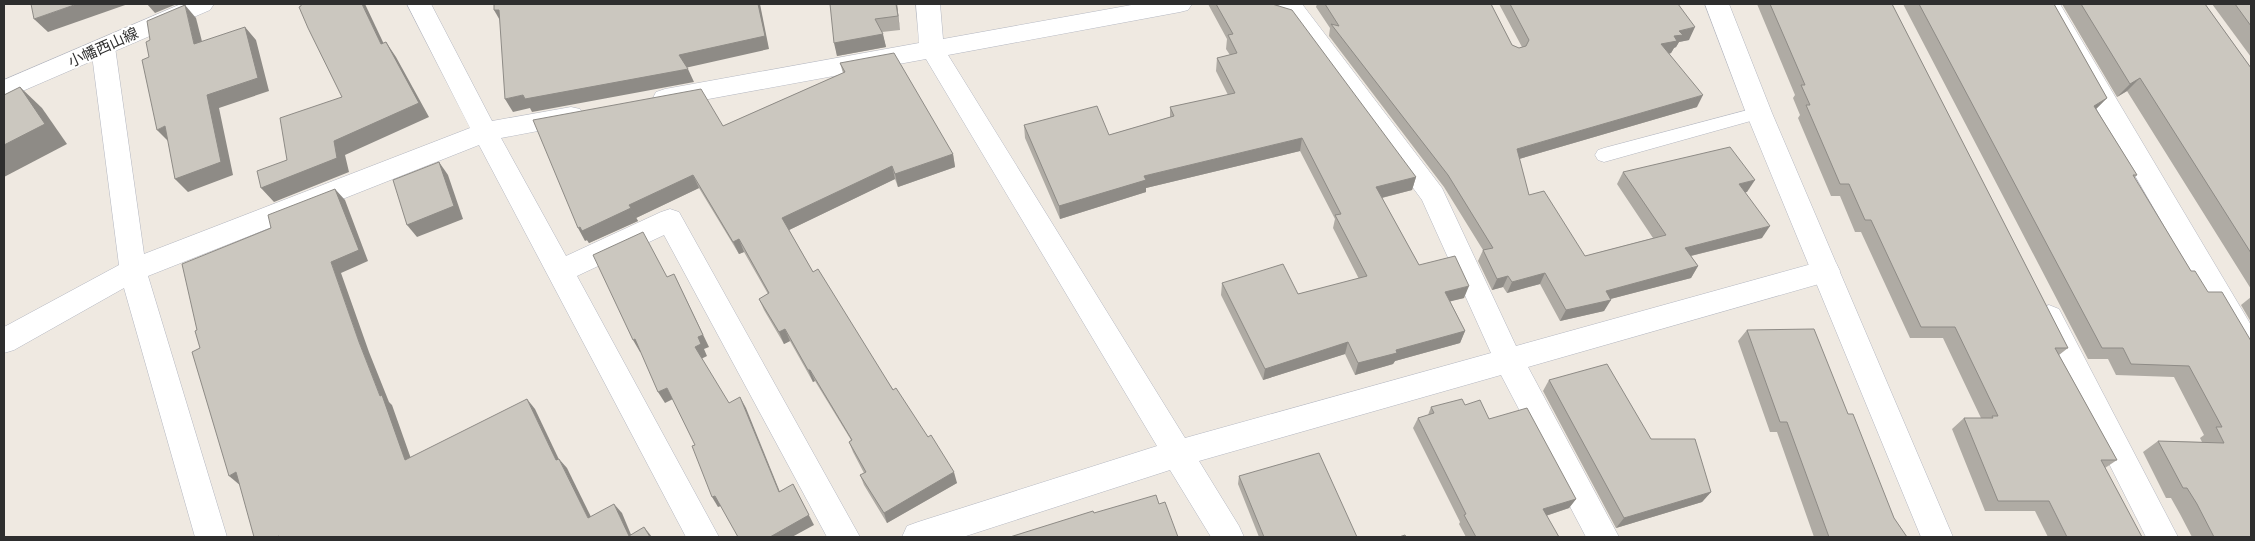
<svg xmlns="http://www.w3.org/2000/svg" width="2255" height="541" viewBox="0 0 2255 541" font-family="'Archivo Narrow','Noto Sans JP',sans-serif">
<rect width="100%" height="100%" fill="#efe9e1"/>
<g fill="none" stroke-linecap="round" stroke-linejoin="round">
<!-- lane casing -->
<g stroke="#b4b7c1" stroke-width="1">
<polygon id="lane" points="1759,107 1765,109 1768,113 1765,117 1604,162 1598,160 1595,155 1598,150 1604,148"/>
</g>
<!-- street casing -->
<g stroke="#b4b7c1" stroke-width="1">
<g id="street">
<polygon points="407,4 431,4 492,121 571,107 580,109 584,116 580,123 501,138 566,256 661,212 670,209 679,212 860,537 827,537 664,235 577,276 719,537 686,537 479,145 148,276 227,537 195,537 124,288 14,350 4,353 4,327 119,265 91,47 95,41 103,38 111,41 115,47 144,254 470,128"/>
<polygon points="916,4 940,4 943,39 1137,4 1192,4 1188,10 1180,12 948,55 1185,438 1491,353 1422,200 1278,4 1302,4 1442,188 1516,346 1826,260 1836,263 1840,271 1836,279 1826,282 1528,367 1619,537 1586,537 1501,375 1199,461 1239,526 1244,537 1211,537 1170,470 963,537 902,537 907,526 918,522 1157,446 926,59 665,107 656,104 653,98 656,92 665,89 919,43"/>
<polygon points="2036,4 2060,4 2251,325 2251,362 2241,359"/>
<polygon points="2049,305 2059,309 2178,537 2146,537 2035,317 2039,309"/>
</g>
</g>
<!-- secondary casing -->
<g stroke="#b4b7c1" stroke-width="1">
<g id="secondary">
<polygon points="181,4 214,4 210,10 4,99 4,80"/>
<polygon points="1705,4 1729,4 1772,113 1953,537 1921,537 1746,113"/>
</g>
</g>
<!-- lane -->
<use href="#lane" fill="#fff" fill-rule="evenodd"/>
<!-- street -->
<use href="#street" fill="#fff" fill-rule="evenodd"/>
<!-- secondary -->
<use href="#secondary" fill="#fff" fill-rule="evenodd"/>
</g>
<!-- wall -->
<g fill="#afaba4">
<polygon points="830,4 897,4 900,30 882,32 886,47 837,56"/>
<polygon points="1208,4 1272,4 1416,177 1412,190 1382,198 1419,265 1464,298 1450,301 1465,331 1460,343 1395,361 1393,364 1355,375 1345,354 1263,380 1221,295 1222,283 1298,294 1359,279 1333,228 1335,219 1300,151 1146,188 1146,192 1060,219 1025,138 1024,125 1109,135 1170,117 1170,107 1228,95 1216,71 1217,58 1230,55 1226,49 1227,39"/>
<polygon points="1317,4 1491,4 1512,45 1519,48 1522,47 1499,4 1678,4 1689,40 1679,42 1676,47 1674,48 1671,53 1669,54 1697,107 1519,159 1529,195 1585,256 1653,238 1617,184 1623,172 1747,192 1745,192 1762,238 1691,256 1698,266 1691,278 1610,299 1604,311 1560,321 1540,284 1507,293 1503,287 1492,290 1478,261 1483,250 1444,187 1329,36 1330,28 1316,7"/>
<polygon points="1757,4 1892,4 2068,348 2059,355 2117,460 2105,468 2142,537 2048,537 2035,511 1985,511 1952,429 1964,418 1981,418 1943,338 1910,338 1861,232 1855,232 1840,196 1831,196 1798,118 1800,115 1793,98 1795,95"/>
<polygon points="1903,4 2054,4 2107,98 2096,109 2137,175 2134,178 2191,271 2251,537 2192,537 2180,514 2171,498 2166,498 2143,452 2158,441 2202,442 2200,438 2204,435 2174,377 2116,375 2108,359 2088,359"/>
<polygon points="2062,4 2205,4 2251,68 2251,289 2127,91 2117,97"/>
<polygon points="2212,4 2251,4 2251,57"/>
<polygon points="840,63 953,154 955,167 898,187 895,179 789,230 813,272 957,483 887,523 864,485 860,475 864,473 853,452 849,442 851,440 815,381 813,382 790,341 784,344 764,310 759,299 768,294 744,252 739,254 699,188 636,218 638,221 589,243 587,240 585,241 723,126 843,73"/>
<polygon points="2251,297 2251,322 2241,305"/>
<polygon points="1747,330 1848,414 1894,518 1907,537 1814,537 1777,432 1770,432 1738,341"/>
<polygon points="1549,380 1711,492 1702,502 1616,528 1543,391"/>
<polygon points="1465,405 1489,419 1576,499 1569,508 1546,516 1559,537 1466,537 1459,524 1460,522 1413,428 1418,418 1428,415 1431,407"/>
<polygon points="1239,476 1357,537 1259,537 1238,484"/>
</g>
<!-- shaded-wall -->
<g fill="#8e8b86">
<polygon points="77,4 128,4 48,32 34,19"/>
<polygon points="147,4 177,4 155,13"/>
<polygon points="362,4 365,4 391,59 381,44"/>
<polygon points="758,4 760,4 769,49 685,68 679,55"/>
<polygon points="896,4 897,4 900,30 898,16"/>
<polygon points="185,5 196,18 206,57 194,44"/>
<polygon points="494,10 499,10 502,24"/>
<polygon points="245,27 256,40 269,91 219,108 233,175 188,192 175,179 207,95"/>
<polygon points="1695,27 1689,40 1679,42 1676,47 1674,48 1671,53 1655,57 1661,44 1674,36 1679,31"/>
<polygon points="883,34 886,47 837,56 834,43"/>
<polygon points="386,42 396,57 429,117 345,155 349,172 274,202 261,188 334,141"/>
<polygon points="688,69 694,82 532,112 530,108 513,112 505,99 523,95"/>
<polygon points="2140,78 2127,91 2117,97 2130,84"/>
<polygon points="20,87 42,108 67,144 4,177 4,145"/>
<polygon points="1703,95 1697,107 1512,161 1517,149"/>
<polygon points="2107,98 2095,110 2094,106"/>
<polygon points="165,126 169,142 157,130"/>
<polygon points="1302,138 1300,151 1146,188 1146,192 1060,219 1059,206 1144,176"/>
<polygon points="953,154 955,167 898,187 895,174"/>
<polygon points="439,162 448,175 463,219 417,237 407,225"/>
<polygon points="892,166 895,179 787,231 782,218"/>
<polygon points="693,175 699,188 636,218 629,205"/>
<polygon points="1416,177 1412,190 1373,200 1376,187"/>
<polygon points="1755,180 1747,192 1731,196 1739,184"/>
<polygon points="335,189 345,200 368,261 341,273 369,352 389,402 392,405 415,470 405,460 359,342 331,262"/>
<polygon points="631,208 638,221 589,243 587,240 585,241 578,228"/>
<polygon points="1770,226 1762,238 1678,259 1685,248"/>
<polygon points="739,239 744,252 739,254 733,242"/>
<polygon points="1698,266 1691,278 1599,302 1606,291"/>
<polygon points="1545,273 1540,284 1507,293 1512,282"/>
<polygon points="674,274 709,347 704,349 707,356 701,359 695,347"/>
<polygon points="1508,276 1503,287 1492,290 1497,279"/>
<polygon points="1469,286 1464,298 1440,304 1445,292"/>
<polygon points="1611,300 1604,311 1560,321 1566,310"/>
<polygon points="785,329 790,341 784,344 779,332"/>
<polygon points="1465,331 1460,343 1395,361 1393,364 1355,375 1358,363 1396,350"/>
<polygon points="635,339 643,351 640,352 633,340"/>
<polygon points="1348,342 1345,354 1263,380 1265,369"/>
<polygon points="808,370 810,370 815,381 813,382"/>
<polygon points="667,388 673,399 665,403 658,392"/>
<polygon points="740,397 746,408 784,502 779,492"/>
<polygon points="527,399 535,409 564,470 556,460"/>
<polygon points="559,459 567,468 596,527 588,518"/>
<polygon points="236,472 241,486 229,476"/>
<polygon points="954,472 957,483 887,523 884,513"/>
<polygon points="793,484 814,525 792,537 770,537"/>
<polygon points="1711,492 1702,502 1616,528 1624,518"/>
<polygon points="715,496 721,506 718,507 712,497"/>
<polygon points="1576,499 1569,508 1536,519 1543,509"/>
<polygon points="614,504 622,513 632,537 629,537"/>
<polygon points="644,527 652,537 650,537"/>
</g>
<!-- building -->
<g fill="#cbc7bf" stroke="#8e8b86">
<polygon points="31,4 77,4 34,19"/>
<polygon points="301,4 362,4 381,44 386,42 419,103 334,141 337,158 261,188 257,171 287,160 280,118 342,97 308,28 299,7 301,6"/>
<polygon points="494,4 758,4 765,36 679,55 688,69 525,99 523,95 505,99 499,10 494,10"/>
<polygon points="830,4 896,4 898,16 875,19 883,34 834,43"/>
<polygon points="1216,4 1272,4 1292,10 1416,177 1376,187 1419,265 1455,256 1469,286 1445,292 1465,331 1396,350 1397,353 1358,363 1348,342 1265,369 1222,283 1283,264 1298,294 1367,276 1335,215 1341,214 1302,138 1144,176 1146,180 1059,206 1024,125 1097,106 1109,135 1174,116 1170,107 1235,93 1217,58 1237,53 1228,35 1233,34"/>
<polygon points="1325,4 1491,4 1512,45 1519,48 1526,46 1529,40 1510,4 1678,4 1695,27 1679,31 1683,35 1674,36 1677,41 1661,44 1703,95 1517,149 1529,195 1544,191 1585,256 1666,235 1623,172 1730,147 1755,180 1739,184 1770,226 1685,248 1698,266 1606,291 1611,300 1566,310 1545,273 1512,282 1508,276 1497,279 1483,250 1493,248 1448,175 1331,24 1339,26"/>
<polygon points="1770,4 1892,4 2068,348 2055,348 2117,460 2101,460 2142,537 2067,537 2049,501 1998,501 1964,418 1993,418 1992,416 1998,416 1955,327 1921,327 1871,220 1865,220 1849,184 1840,184 1806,105 1810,105 1801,85 1805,85"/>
<polygon points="1919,4 2054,4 2107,98 2094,106 2137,175 2133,175 2191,271 2195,271 2208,292 2222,292 2251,341 2251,537 2214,537 2197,504 2187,488 2183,488 2158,441 2224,443 2216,427 2222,427 2189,366 2131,364 2123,348 2102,348"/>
<polygon points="2081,4 2205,4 2251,68 2251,253 2140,78 2130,84"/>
<polygon points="2235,4 2251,4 2251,26"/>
<polygon points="185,5 194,44 245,27 258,78 207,95 221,162 175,179 165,126 157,130 142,60 149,57 146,42 150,40 147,21"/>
<polygon points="894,53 953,154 895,174 892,166 782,218 813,272 818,269 893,390 896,388 928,437 931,435 954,472 884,513 860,475 866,472 849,442 852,440 810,370 808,370 785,329 779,332 759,299 769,293 739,239 733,242 693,175 629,205 631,208 582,231 580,227 578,228 533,120 701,89 723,126 845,72 840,63"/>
<polygon points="20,87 45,124 4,145 4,95"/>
<polygon points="439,162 454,206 407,225 393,180"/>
<polygon points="335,189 359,250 331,262 359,342 380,396 382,395 405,460 527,399 556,460 559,459 588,518 614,504 629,536 644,527 650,537 280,537 279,536 277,537 254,537 236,472 229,476 192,352 200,348 195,331 197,330 182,264 271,228 268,215"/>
<polygon points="643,232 667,277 674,274 703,335 698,337 701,344 695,347 729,403 740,397 779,492 793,484 809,515 770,537 738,537 715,496 712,497 692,446 695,445 667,388 658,392 635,339 633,340 593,255"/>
<polygon points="1814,329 1848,414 1853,414 1894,518 1907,537 1829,537 1787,422 1780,422 1747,330"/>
<polygon points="1607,364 1651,439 1695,439 1711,492 1624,518 1549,380"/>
<polygon points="1462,399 1465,405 1480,400 1489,419 1527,408 1576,499 1543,509 1559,537 1476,537 1464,515 1466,514 1418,418 1434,413 1431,407"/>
<polygon points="1319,453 1357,537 1264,537 1239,476"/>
<polygon points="1156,495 1159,504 1165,502 1178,537 1010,537 1093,511 1094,513"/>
<polygon points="1405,535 1406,537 1399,537"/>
</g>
<g text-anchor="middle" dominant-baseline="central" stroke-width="4" stroke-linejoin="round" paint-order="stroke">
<!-- street labels -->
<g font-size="15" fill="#2e2e2e" stroke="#fff">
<text transform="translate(103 47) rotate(-24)">小幡西山線</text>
</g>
</g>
<!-- border -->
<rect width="2255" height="541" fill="none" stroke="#2e2e2e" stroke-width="10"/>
</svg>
